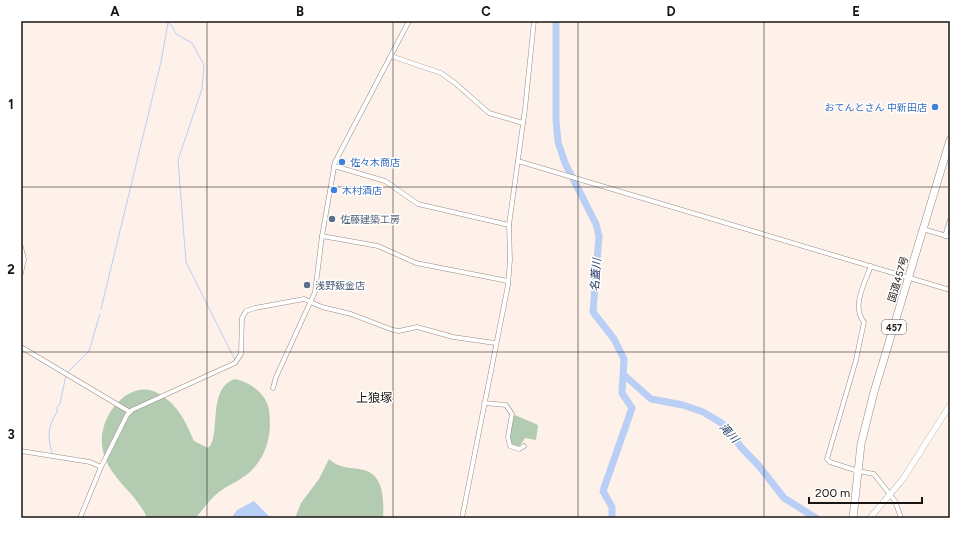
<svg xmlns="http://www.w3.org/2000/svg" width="971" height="539" viewBox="0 0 971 539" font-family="Figtree,'Noto Sans JP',sans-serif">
<rect width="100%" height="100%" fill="#fef1e9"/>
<!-- green -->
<g fill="#b3cbb1">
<path d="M235,379C250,382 267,394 269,410C272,433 268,455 250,472C241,480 228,485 219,492C210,499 203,509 196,518H147C136,491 104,476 102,444C99,415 131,375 161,395C179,406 186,423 194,441L208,448C222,437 206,388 235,379Z"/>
<polygon points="515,415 538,425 536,440 525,438 519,447 511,445 509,442 512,418"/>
<path d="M329,459C339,469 351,467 364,470C384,475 384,501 383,518H295L301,503L319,479Z"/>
</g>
<!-- water -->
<polygon fill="#b9cff5" points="254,501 271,518 231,518 237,510"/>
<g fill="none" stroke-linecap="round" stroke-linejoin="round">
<!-- stream -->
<g stroke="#b9cff5" stroke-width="1">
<polyline points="168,23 172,26 176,34 192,43 204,65 202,89 178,160 186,262 235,360"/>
<polyline points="101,309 161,62 168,23 166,21"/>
<polyline points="68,372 89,351 100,314"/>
<path d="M52,453C47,436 48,426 57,412V407L60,404L66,375"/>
</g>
<!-- river -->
<g stroke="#b9cff5" stroke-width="7">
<polyline points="556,21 556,120 558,142 565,163 596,224 599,236 593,312 614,339 624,359 622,393 632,408 603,491 612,507 612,518"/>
<polyline points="624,375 651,399 683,405 703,412 720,422 731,431 740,446 759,466 784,498 816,518"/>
</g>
<!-- street casing -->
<g stroke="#968b83" stroke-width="5">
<g id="street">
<polyline points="391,56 441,73 455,83 489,113 523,123"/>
<polyline points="518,161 950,290"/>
<polyline points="334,166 385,181 418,204 509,225"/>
<polyline points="923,229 950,237"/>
<polyline points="322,236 378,246 416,263 508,281"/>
<polyline points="945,236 950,220"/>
<polyline points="21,247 24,259 21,273"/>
<path d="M871,266C865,282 851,307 864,322L856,360L827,459L830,462L858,471L874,474L895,501L901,518"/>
<polyline points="21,347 130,412"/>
<polyline points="273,388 276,377 315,292 322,236 335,162 409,21"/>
<polyline points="484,403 506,405 512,414 508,437 510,446 519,449 524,446"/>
<polyline points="21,451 90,462 101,467"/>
<polyline points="80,518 101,467 127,415 132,410 235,363 241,354 242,318 246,311 255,308 304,299 322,307 351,314 393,330 399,331 417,327 453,337 495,343"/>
<polyline points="462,518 508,285 510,260 509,225 525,109 534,21"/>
</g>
</g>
<!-- secondary casing -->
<g stroke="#968b83" stroke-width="6">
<polyline id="secondary" points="870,518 903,479 950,405"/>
</g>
<!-- highway casing -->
<g stroke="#968b83" stroke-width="8">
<polyline id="highway" points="853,518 861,444 874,392 950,140"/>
</g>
<!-- street -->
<use href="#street" stroke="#fff" stroke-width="4"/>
<!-- secondary -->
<use href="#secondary" stroke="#fff" stroke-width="5.5"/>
<!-- highway -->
<use href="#highway" stroke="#fff" stroke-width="7"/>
</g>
<!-- grid -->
<path fill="none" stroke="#191512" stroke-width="1" stroke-opacity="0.55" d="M207,21V518M393,21V518M578,21V518M764,21V518M21,187H950M21,352H950"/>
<!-- markers -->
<g fill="#3f7fe0" stroke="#fff" stroke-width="1.5">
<circle cx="935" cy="107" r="4"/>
<circle cx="342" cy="162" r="4"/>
<circle cx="334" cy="190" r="4"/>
</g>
<g fill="#5c6f8a" stroke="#fff" stroke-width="1.5">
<circle cx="332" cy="219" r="4"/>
<circle cx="307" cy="285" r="4"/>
</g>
<g text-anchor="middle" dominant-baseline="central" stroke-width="3" stroke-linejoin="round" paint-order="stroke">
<!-- shield labels -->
<rect fill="#fff" stroke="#5e5b59" stroke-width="1" x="882" y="320" width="24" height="14" rx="3"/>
<g font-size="9" font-weight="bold" fill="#191512">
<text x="894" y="327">457</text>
</g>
<!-- shop labels -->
<g font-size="10" fill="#366cbe" stroke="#fff" text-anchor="start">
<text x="927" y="107" text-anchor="end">おてんとさん 中新田店</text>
<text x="350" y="162">佐々木商店</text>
<text x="342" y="190">木村酒店</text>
</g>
<!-- service labels -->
<g font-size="10" fill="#4e5e75" stroke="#fff" text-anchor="start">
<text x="340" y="219">佐藤建築工房</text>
<text x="315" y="285">浅野鈑金店</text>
</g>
<!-- street labels -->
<g font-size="10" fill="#191512" stroke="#fff">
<text transform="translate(898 279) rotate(-73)">国道457号</text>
</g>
<!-- water labels -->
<g font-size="11" font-style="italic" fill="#18305f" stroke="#fff">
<text transform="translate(596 275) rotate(-86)">名蓋川</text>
<text transform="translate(729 433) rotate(48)">滝川</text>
</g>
<!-- quarter labels -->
<g font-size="12" fill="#191512" stroke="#fff">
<text x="374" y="398">上狼塚</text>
</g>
</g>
<!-- border -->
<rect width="971" height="539" fill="none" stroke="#ffffff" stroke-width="44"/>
<!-- scale -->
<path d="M809 497v6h113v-6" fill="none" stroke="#191512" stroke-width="2"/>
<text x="815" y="497" font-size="12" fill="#191512" stroke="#ffffff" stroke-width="3" paint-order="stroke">200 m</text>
<rect x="22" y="22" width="927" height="495" fill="none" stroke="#191512" stroke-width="1.5"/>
<g font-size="13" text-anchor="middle" font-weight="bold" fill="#191512">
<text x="115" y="16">A</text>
<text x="300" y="16">B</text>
<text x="486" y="16">C</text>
<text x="671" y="16">D</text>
<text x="856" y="16">E</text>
<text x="11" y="109">1</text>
<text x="11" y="274">2</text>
<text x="11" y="439">3</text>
</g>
</svg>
